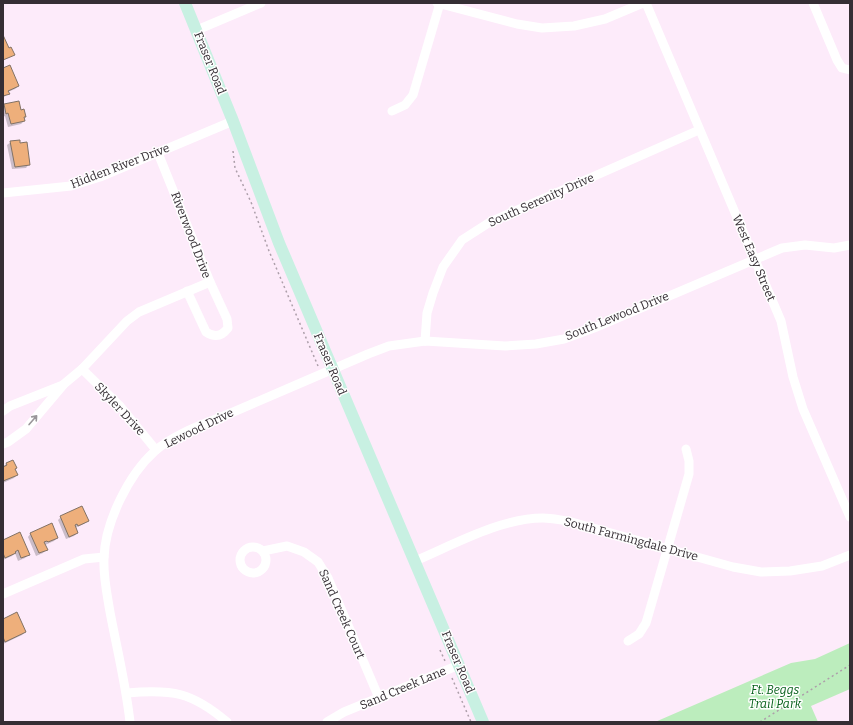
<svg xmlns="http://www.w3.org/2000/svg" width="853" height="725" viewBox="0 0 853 725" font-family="Bitter,serif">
<rect width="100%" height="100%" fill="#fdebfa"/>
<!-- green -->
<polygon fill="#bcedbd" points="850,643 850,689 811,706 818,722 655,722 791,663 815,659"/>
<!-- shadow -->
<g fill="#0003">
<polygon points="3,69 18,86 15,89 8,92 8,93 3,98"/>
<polygon points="18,102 21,111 25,116 24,118 24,121 21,124 8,127 5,116 3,117 3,106"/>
<polygon points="11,142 29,164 26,168 12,169 7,145"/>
<polygon points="13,461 17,475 14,478 3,483 3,467 6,464"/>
<polygon points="61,517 87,521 84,524 75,528 77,533 74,536 66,539 58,520"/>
<polygon points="31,533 57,538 54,541 45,545 47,549 43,553 36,556 28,537"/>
<polygon points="3,541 28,555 25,558 18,561 15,553 12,556 3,560"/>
<polygon points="3,620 25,632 22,635 3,644"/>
</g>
<!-- building -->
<g fill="#eeaf7b" stroke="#827265">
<polygon points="3,35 9,48 11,47 15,55 3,60"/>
<polygon points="10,65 19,86 8,91 10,94 3,96 3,68"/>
<polygon points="19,101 21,110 24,109 26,117 24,117 25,121 11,124 8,113 6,114 4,104"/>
<polygon points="20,140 20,143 27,142 30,165 15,167 10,141"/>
<polygon points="13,460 17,468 15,469 18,475 3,481 3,467 7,465 6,463"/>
<polygon points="82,506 89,521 78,526 77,524 75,525 78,533 69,537 60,516"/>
<polygon points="52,523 58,538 48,542 47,541 44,542 48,550 39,553 30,533"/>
<polygon points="20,532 30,555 21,558 18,550 15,552 16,553 5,558 3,553 3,540"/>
<polygon points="17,612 26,632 5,642 3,637 3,619"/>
</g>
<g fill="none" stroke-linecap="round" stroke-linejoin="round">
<!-- path -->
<g stroke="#ad9faa" stroke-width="1.5" stroke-dasharray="2 3" stroke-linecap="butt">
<polyline points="233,151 235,168 251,202 269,251 318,366"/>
<polyline points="440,650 445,661"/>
<polyline points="452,678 471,722"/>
<polyline points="760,722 850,665"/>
</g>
<!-- street -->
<g stroke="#fff" stroke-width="9">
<polyline points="437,3 517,24 542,28 574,26 605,19 643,3"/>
<polyline points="646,3 781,321 793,377 803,409 850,517"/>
<polyline points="813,3 837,60 842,68 850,70"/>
<polyline points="197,30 261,3"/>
<polyline points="392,111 405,105 413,95 440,3"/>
<polyline points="3,193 71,186 100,177 233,121"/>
<path d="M187,291L206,332C215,338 222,336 228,328L227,319L210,282"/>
<polyline points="425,341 427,313 433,293 443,267 462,240 490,222 699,130"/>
<polyline points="82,369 120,406 156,450"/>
<polyline points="3,411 10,406 63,385"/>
<polyline points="3,444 8,442 26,429 64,384 82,369 127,321 139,312 210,282 158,153"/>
<circle cx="253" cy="560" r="13"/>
<polyline points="263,551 287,546 304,552 318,562 328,578 379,698"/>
<path d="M415,561C453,545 501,518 543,518C551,518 560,520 568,521L733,567L761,572L790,571L822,566L850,555"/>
<polyline points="3,594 84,559 104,557"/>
<polyline points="628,641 639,634 646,623 689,474 689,461 686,449"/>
<path d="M127,693C172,689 192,692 227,722"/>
<path d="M130,722C126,685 117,649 110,612C107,594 103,576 104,558C105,522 129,474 155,451C175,433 207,423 231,413C277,393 322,374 368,354L389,346L425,341L505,346L536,344L564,339L594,328L782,248L805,245L834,248L850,245"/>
<polyline points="327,722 344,712 459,665"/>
</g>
<!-- secondary -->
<polyline stroke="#c8f0e2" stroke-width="12" points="185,3 233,121 279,243 483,722"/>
</g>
<!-- one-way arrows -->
<defs><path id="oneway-shaft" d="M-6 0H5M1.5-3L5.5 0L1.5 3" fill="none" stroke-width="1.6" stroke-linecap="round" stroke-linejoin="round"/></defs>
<use stroke="#9a969a" href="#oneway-shaft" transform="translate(33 420) rotate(-49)"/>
<g text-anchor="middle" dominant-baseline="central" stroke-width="3" stroke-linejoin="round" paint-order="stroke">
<!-- street labels -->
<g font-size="12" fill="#352e34" stroke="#fefefe">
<text transform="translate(210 63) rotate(68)">Fraser Road</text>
<text transform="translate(120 166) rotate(-21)">Hidden River Drive</text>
<text transform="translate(541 200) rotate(-24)">South Serenity Drive</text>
<text transform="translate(191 235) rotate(69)">Riverwood Drive</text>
<text transform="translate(754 258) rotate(67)">West Easy Street</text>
<text transform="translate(617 316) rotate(-22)">South Lewood Drive</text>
<text transform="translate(330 364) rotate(67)">Fraser Road</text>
<text transform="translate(120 409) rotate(47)">Skyler Drive</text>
<text transform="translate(199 428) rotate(-26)">Lewood Drive</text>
<text transform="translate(631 539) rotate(15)">South Farmingdale Drive</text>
<text transform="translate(342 614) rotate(66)">Sand Creek Court</text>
<text transform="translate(458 662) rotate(67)">Fraser Road</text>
<text transform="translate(403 688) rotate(-23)">Sand Creek Lane</text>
</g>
<!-- park labels -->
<g font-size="12" font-style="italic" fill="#06601a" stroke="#fefefe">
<text x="775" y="690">Ft. Beggs<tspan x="775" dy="14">Trail Park</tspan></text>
</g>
</g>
<!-- border -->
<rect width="853" height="725" fill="none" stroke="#352e34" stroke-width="8"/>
</svg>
